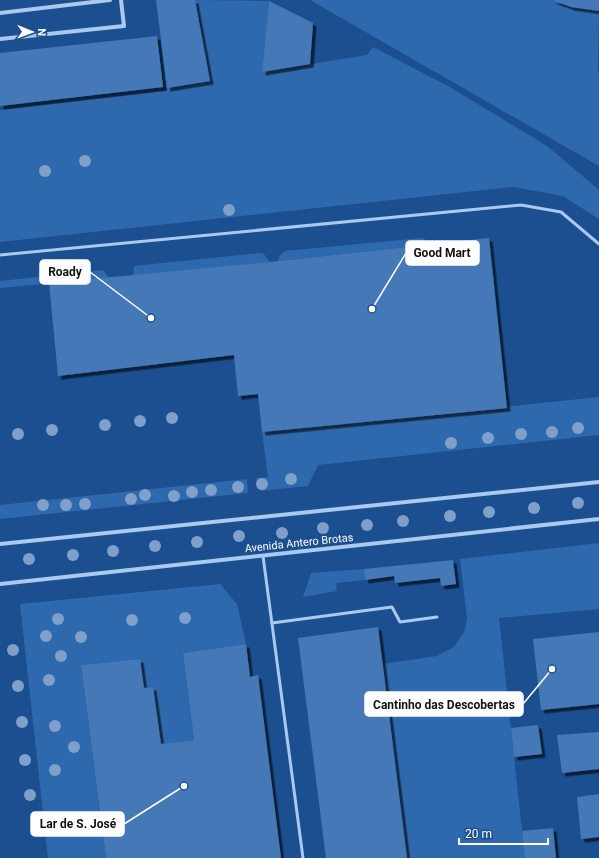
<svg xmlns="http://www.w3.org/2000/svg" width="599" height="858" viewBox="0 0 599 858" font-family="Roboto,sans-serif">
<defs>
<filter id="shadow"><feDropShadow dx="3.5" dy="3.5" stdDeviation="0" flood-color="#0009"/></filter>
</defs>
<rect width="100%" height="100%" fill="#1b4f8f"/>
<!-- green -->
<g fill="#2e69ad">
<polygon points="195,0 269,1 262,72 367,55 373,47 448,86 547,146 599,190 599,219 563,196 513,187 0,242 0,110 167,91 167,88 210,81"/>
<polygon points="310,0 552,0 571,7 599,11 598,73 599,74 599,166"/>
<polygon points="421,238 425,239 426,245 278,261 280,255 285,251"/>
<polygon points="259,253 264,254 270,262 133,276 134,266"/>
<polygon points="103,270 109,278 0,288 0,281"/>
<path d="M599,397V435L318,465L308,486L261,491C257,489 257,483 256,478L268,477L262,432Z"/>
<polygon points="247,479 248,493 0,519 0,505"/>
<polygon points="599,543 599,609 499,618 525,858 407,858 382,664 437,656 454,647 465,630 467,618 460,559"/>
<polygon points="364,569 365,580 336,583 337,591 303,597 311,573"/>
<polygon points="220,584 237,604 246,644 183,653 194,740 161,744 153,687 144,688 140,659 81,665 106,858 48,858 20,604"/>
</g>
<!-- building -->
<g fill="#4478b7" filter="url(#shadow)">
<polygon points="156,0 195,0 210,81 167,88"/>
<polygon points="552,0 599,0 599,11 571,7"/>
<polygon points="269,1 313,23 310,64 262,72"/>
<polygon points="157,36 163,87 0,106 0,53"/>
<polygon points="489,238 507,408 262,432 258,394 238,396 234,355 58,376 49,283 270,262"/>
<polygon points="453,560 456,584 441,586 440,578 395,583 394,576 365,580 364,569"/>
<polygon points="378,627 407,858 326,858 298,638"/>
<polygon points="599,632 599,704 541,710 533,639"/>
<polygon points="246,644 250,677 258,675 281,858 106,858 81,665 140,659 144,688 153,687 161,744 194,740 183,653"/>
<polygon points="538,725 542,754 514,757 511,728"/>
<polygon points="599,732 599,769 562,773 557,735"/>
<polygon points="599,794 599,837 581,839 577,797"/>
<polygon points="553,828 556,858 525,858 522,831"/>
</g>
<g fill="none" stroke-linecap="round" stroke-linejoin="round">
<!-- service -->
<g stroke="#a9c9ee" stroke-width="3">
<polyline points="0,255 521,205 561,212 599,244"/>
<polyline points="263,556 303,858"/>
<polyline points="272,623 392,607 400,622 437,617"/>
</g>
<!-- minor -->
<g stroke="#a9c9ee" stroke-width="4">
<polyline points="0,13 110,0"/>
<polyline points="0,39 124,26 121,0"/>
<polyline points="0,544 599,482"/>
<polyline points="0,584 599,519"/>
</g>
</g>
<!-- trees -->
<g fill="#7ea0ca">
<circle cx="85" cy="161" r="6"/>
<circle cx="45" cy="171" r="6"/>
<circle cx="229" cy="210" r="6"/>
<circle cx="172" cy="418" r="6"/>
<circle cx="140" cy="421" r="6"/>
<circle cx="105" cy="425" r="6"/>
<circle cx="578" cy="428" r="6"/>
<circle cx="52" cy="430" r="6"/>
<circle cx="552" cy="432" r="6"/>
<circle cx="18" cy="434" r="6"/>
<circle cx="521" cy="434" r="6"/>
<circle cx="488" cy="438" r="6"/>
<circle cx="451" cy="443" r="6"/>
<circle cx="291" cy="479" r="6"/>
<circle cx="262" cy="484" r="6"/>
<circle cx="238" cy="487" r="6"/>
<circle cx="211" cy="490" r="6"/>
<circle cx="192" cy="492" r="6"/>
<circle cx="145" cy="495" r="6"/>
<circle cx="174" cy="496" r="6"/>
<circle cx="131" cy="499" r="6"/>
<circle cx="578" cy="503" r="6"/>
<circle cx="85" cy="504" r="6"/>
<circle cx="43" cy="505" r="6"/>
<circle cx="66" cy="505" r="6"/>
<circle cx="534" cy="508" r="6"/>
<circle cx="489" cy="512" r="6"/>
<circle cx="450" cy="516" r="6"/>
<circle cx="403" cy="521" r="6"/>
<circle cx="367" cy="525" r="6"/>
<circle cx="323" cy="528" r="6"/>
<circle cx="282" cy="533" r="6"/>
<circle cx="239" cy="536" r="6"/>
<circle cx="197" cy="542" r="6"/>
<circle cx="155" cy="546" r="6"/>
<circle cx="113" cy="551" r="6"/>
<circle cx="73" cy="555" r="6"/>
<circle cx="29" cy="559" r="6"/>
<circle cx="185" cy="618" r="6"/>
<circle cx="58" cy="619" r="6"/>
<circle cx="132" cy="620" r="6"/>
<circle cx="46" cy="636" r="6"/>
<circle cx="81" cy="637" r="6"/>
<circle cx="13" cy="650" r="6"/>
<circle cx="61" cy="656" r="6"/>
<circle cx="49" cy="680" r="6"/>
<circle cx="18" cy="686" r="6"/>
<circle cx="22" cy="722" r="6"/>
<circle cx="55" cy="726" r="6"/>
<circle cx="74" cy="747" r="6"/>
<circle cx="25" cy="760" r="6"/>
<circle cx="55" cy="770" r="6"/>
<circle cx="30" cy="795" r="6"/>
</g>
<g text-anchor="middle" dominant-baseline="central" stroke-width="3.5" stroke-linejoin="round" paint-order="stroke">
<!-- street labels -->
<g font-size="11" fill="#fff" stroke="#1b4f8f">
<text transform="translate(299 543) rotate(-6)">Avenida Antero Brotas</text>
</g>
</g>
<!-- callouts -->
<path fill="none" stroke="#fff" stroke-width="1.5" d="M372 309L406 253M151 318L90 272M552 669L523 704M184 786L124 824"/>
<g fill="#fff" stroke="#1b4f8f" stroke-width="1.5">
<circle cx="372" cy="309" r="4"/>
<circle cx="151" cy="318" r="4"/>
<circle cx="552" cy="669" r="4"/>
<circle cx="184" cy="786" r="4"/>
</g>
<g fill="#fff" stroke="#fff" stroke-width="1.5">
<rect x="406" y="241" width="73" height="24" rx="4"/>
<rect x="40" y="260" width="50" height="24" rx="4"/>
<rect x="365" y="692" width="158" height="24" rx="4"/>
<rect x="31" y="812" width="93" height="24" rx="4"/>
</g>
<g font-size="12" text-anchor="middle" font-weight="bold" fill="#111">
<text x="442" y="257">Good Mart</text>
<text x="65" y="276">Roady</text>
<text x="444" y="709">Cantinho das Descobertas</text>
<text x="78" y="828">Lar de S. José</text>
</g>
<!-- north arrow -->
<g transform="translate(32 32) rotate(91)" stroke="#1b4f8f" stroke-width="3" paint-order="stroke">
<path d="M0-3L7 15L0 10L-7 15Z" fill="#ffffff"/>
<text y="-6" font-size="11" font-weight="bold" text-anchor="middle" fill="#ffffff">N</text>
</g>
<!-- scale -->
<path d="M459 838v6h89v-6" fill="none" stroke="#ffffff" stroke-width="2"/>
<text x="465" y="838" font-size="12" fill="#ffffff" stroke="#1b4f8f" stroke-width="3" paint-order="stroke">20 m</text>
</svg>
